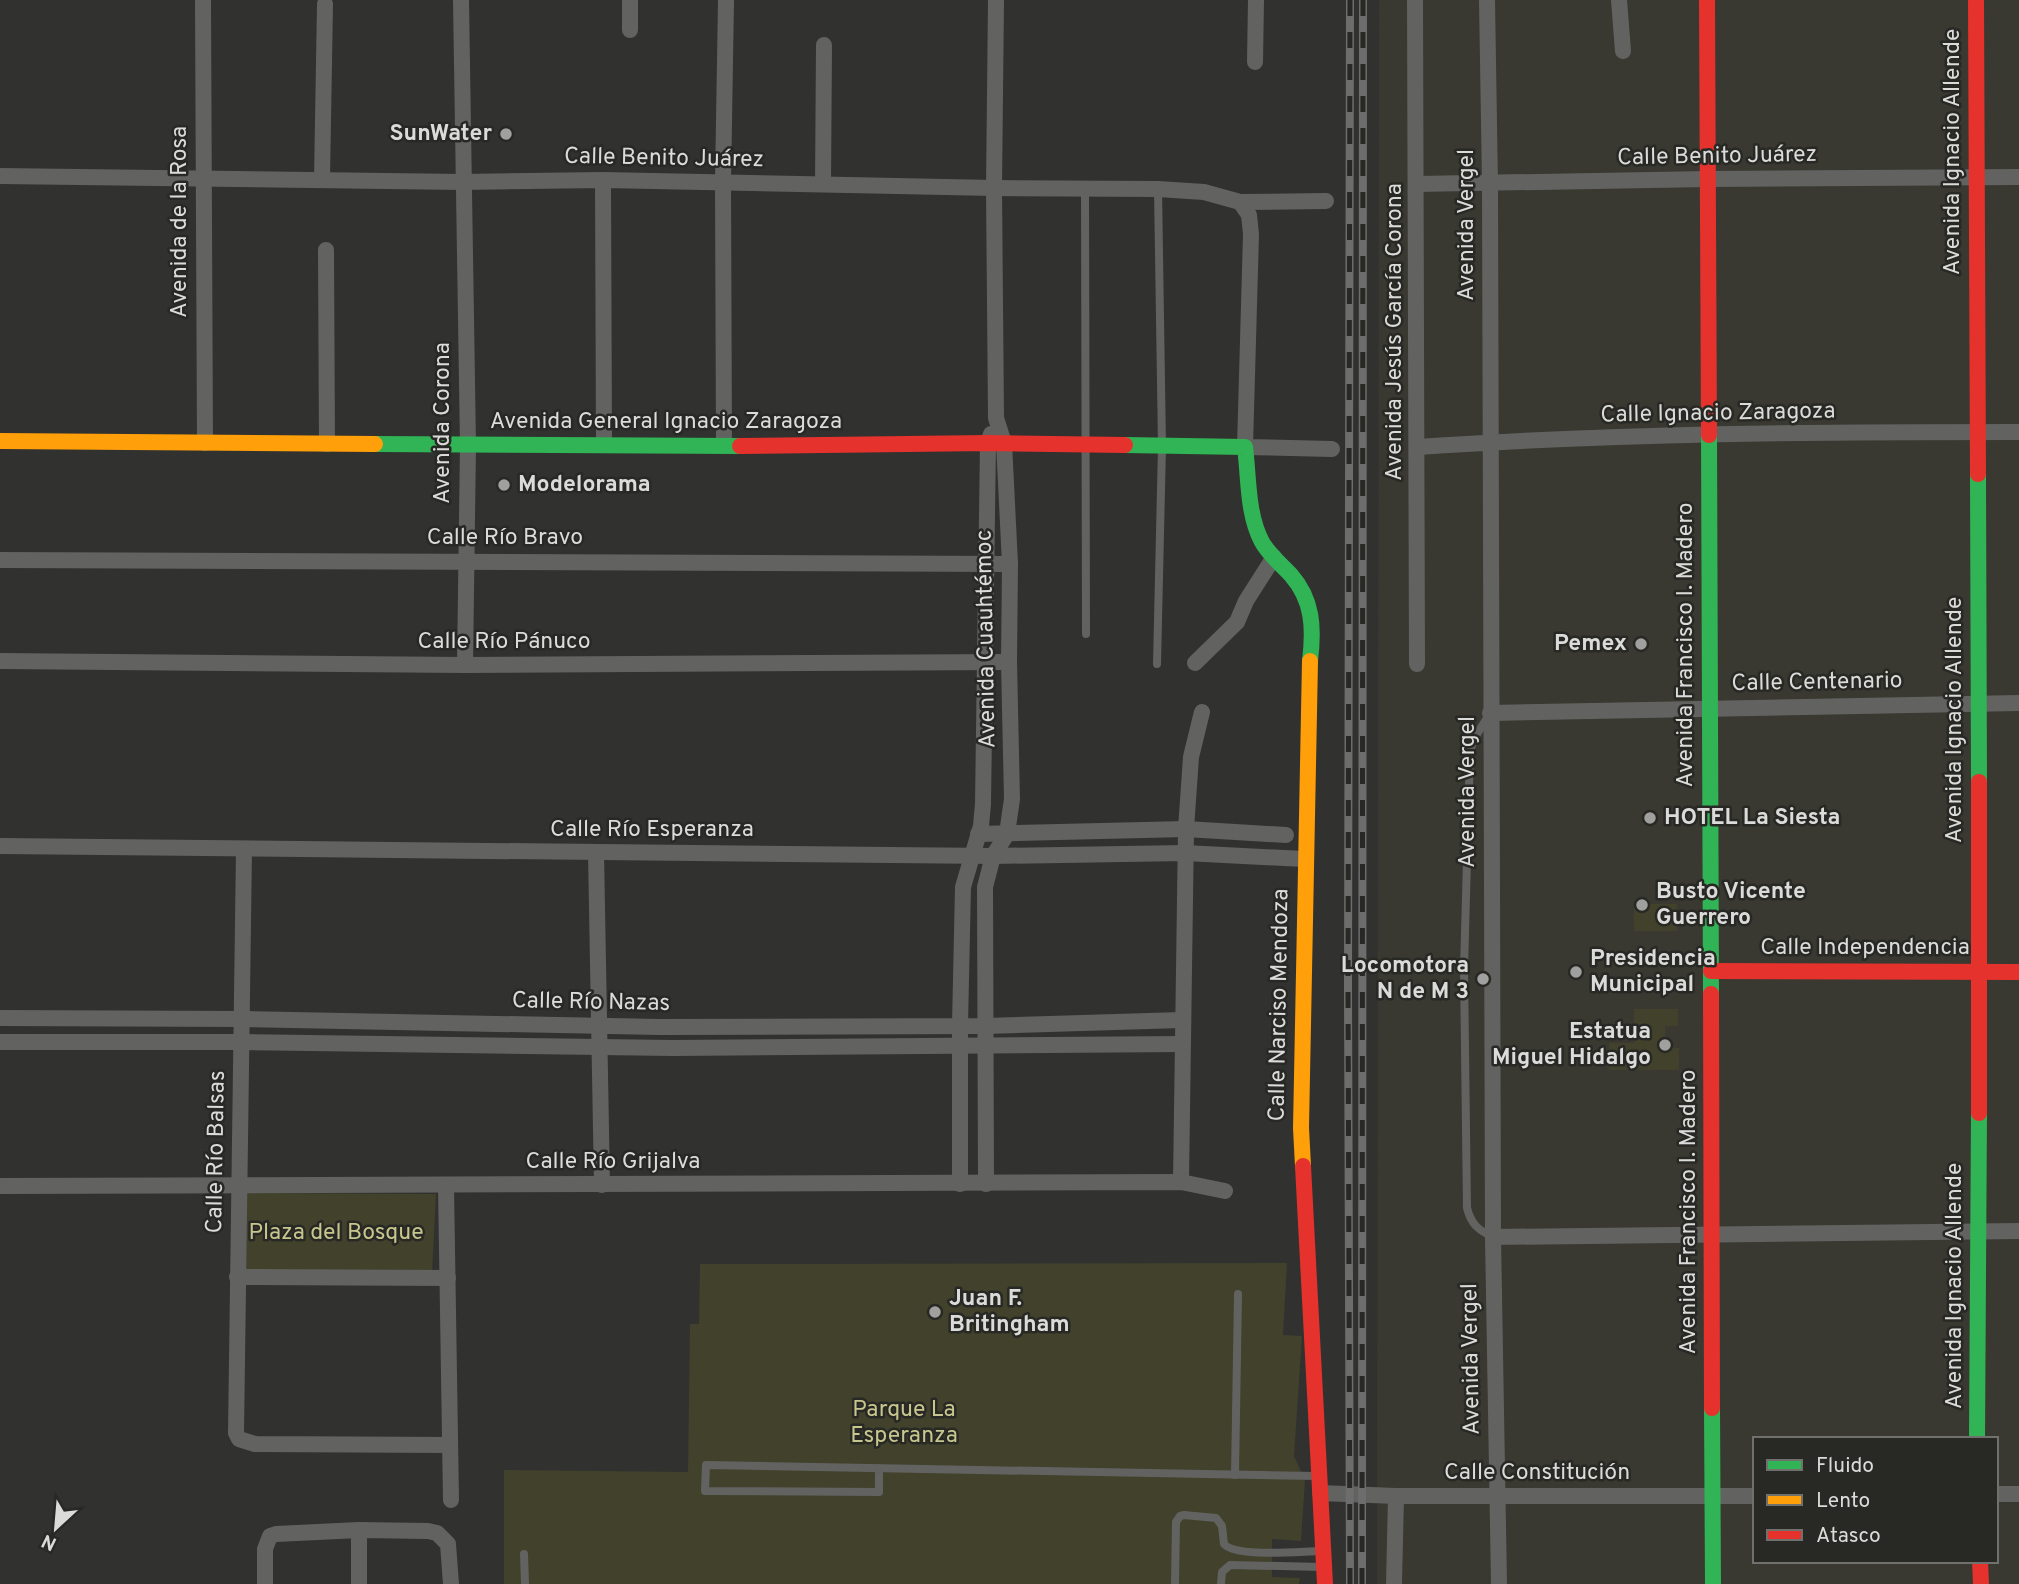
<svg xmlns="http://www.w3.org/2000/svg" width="2019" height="1584" viewBox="0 0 2019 1584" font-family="Overpass,sans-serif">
<rect width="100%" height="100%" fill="#313130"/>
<!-- built -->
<path fill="#393931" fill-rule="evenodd" d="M1379,0H2019V1584H1377ZM1755,1439H1996V1561H1755Z"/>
<!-- green -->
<g fill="#41412c">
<rect x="1634" y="904" width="43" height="27"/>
<polygon points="1634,1009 1678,1009 1678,1026 1665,1026 1665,1047 1679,1048 1679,1070 1609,1070 1609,1043 1634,1043"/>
<polygon points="239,1193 436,1194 432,1274 238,1271"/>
<polygon points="1287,1263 1283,1335 1302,1336 1294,1456 1305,1480 1301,1541 1272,1539 1272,1577 1300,1578 1299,1584 504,1584 504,1470 688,1472 690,1324 699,1324 700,1264"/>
</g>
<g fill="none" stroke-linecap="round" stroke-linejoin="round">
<!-- lane -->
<g stroke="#626261" stroke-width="8">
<polyline points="1085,189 1086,634"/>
<polyline points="1157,664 1162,446 1158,189"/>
<path d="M1489,715L1477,734L1470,750L1464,970L1467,1208C1471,1224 1478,1230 1493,1237"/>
<polyline points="879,1468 879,1492 705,1491 706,1465 1316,1476"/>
<polyline points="1235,1475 1238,1294"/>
<polyline points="524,1554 525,1584"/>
<path d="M1175,1584L1176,1522L1180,1516L1184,1515L1216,1518L1222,1526L1224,1544C1236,1558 1302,1551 1322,1551"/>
<polyline points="1221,1584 1222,1572 1230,1565 1322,1567"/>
</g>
<!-- street -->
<g stroke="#626261" stroke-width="16">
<polyline points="203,0 205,443"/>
<polyline points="461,0 468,445 465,665"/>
<polyline points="630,0 630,30"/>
<polyline points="1415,0 1417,664"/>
<polyline points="1487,0 1490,184 1493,1237 1499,1584"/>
<polyline points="1619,0 1623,51"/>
<polyline points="1255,62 1256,0"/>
<polyline points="0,176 462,182 603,180 994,188 1158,189 1204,192 1240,202 1326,201"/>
<polyline points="322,179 325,4"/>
<polyline points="603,180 604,445"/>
<polyline points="823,184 824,45"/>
<polyline points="1416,184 1707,179 2019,177"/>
<polyline points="1240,202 1249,215 1251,234 1245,447 1332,449"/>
<polyline points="326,250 327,444"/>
<polyline points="724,446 723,182 726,0"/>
<path d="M1418,447C1618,433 1819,432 2019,432"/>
<polyline points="0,560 1010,564"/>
<polyline points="0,661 465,665 1009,662"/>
<polyline points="1195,663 1237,622 1246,601 1274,557"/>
<polyline points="1490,713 2019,703"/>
<polyline points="978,834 1186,829 1286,835"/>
<polyline points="0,846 993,856 1185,853 1304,859"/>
<polyline points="244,849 236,1433 239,1439 255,1444 450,1445"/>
<polyline points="596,852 602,1185"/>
<polyline points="0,1018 241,1019 660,1027 986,1026 1182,1020"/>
<polyline points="0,1042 241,1042 673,1048 1182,1044"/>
<polyline points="1181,1182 1186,829 1191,757 1202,712"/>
<polyline points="960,1184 960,1025 963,887 981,826 983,804 988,443 991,434"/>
<polyline points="986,1184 985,887 993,856 1007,834 1012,799 1009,662 1010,564 1004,443 996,418 994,188 996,0"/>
<polyline points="0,1186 1181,1182 1225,1191"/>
<polyline points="446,1186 451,1500"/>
<polyline points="1493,1237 2019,1231"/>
<polyline points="237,1277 448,1278"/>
<polyline points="1320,1493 1396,1496 1755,1496"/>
<polyline points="1996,1494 2019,1494"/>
<polyline points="359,1530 359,1584"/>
<polyline points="265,1584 265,1549 270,1536 276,1534 359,1530 428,1531 437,1533 448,1544 451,1584"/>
<polyline points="1394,1584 1396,1496"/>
</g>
<!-- fast -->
<g stroke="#30b455" stroke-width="16">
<polyline points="1709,435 1711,994"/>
<polyline points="375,444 740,446"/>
<path d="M1125,445L1245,447C1249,478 1247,514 1262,542C1269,555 1281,564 1291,575C1313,600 1314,628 1310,661"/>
<polyline points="1978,474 1979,782"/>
<polyline points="1712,1408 1713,1584"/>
<polyline points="1977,1439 1979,1113"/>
</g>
<!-- slow -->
<g stroke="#ff9f0a" stroke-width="16">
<polyline points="0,441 375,444"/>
<polyline points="1303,1166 1301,1128 1310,661"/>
</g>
<!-- jam -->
<g stroke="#e5322d" stroke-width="16">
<polyline points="1707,0 1709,435"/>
<polyline points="1976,0 1978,474"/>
<polyline points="740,446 988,443 1125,445"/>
<polyline points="1711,971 2019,972"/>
<polyline points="1711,994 1712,1408"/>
<polyline points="1979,1113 1979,782"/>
<polyline points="1303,1166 1325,1584"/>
<polyline points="1980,1561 1981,1584"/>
</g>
<!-- rail casing -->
<g stroke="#6d6d6d" stroke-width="8">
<g id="rail">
<polyline points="1350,1584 1348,988 1350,0"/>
<polyline points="1362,1584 1363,0"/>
</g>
</g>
<!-- rail -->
<use href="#rail" stroke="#282825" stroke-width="5" stroke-dasharray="16" stroke-linecap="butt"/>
</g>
<!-- markers -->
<g fill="#a0a09e" stroke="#282825" stroke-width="2.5">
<circle cx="506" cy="134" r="7"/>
<circle cx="504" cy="485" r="7"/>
<circle cx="1641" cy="644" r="7"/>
<circle cx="1650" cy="818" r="7"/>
<circle cx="1642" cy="905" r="7"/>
<circle cx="1576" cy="972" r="7"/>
<circle cx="1483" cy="979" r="7"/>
<circle cx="1665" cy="1045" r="7"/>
<circle cx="935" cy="1312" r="7"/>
</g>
<g text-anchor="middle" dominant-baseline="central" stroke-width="5" stroke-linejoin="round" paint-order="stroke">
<!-- poi labels -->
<g font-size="23" font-weight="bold" fill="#dbdbd9" stroke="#282825" text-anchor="start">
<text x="492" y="134" text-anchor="end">SunWater</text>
<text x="518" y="485">Modelorama</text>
<text x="1627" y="644" text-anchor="end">Pemex</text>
<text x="1664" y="818">HOTEL La Siesta</text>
<text x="1656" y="892">Busto Vicente<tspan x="1656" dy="26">Guerrero</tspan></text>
<text x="1590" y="959">Presidencia<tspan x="1590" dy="26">Municipal</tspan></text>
<text x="1469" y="966" text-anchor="end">Locomotora<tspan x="1469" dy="26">N de M 3</tspan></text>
<text x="1651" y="1032" text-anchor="end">Estatua<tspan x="1651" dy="26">Miguel Hidalgo</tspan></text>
<text x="949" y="1299">Juan F.<tspan x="949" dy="26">Britingham</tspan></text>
</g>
<!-- street labels -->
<g font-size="23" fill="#dbdbd9" stroke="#282825">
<text transform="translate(1953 152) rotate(-90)">Avenida Ignacio Allende</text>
<text transform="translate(1717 157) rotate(-1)">Calle Benito Juárez</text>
<text transform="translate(664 159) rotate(1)">Calle Benito Juárez</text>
<text transform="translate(180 222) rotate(-90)">Avenida de la Rosa</text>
<text transform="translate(1467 225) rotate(-90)">Avenida Vergel</text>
<text transform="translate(1395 332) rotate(-90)">Avenida Jesús García Corona</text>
<text transform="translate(1718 414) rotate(-1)">Calle Ignacio Zaragoza</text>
<text x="666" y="422">Avenida General Ignacio Zaragoza</text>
<text transform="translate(443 423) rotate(-90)">Avenida Corona</text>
<text x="505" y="538">Calle Río Bravo</text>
<text transform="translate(987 639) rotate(-91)">Avenida Cuauhtémoc</text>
<text x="504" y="642">Calle Río Pánuco</text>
<text transform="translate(1686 645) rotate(-90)">Avenida Francisco I. Madero</text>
<text transform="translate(1817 683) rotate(-1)">Calle Centenario</text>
<text transform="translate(1955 720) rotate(-90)">Avenida Ignacio Allende</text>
<text transform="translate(1468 792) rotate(-90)">Avenida Vergel</text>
<text x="652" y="830">Calle Río Esperanza</text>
<text x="1865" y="948">Calle Independencia</text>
<text transform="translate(591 1003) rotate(1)">Calle Río Nazas</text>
<text transform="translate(1280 1005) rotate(-89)">Calle Narciso Mendoza</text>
<text transform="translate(217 1152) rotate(-89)">Calle Río Balsas</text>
<text x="613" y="1162">Calle Río Grijalva</text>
<text transform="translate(1689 1212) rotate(-90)">Avenida Francisco I. Madero</text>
<text transform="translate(1955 1286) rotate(-90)">Avenida Ignacio Allende</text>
<text transform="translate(1472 1359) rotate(-91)">Avenida Vergel</text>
<text x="1537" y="1473">Calle Constitución</text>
</g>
<!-- park labels -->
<g font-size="23" fill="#c7c68d" stroke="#282825">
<text x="336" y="1233">Plaza del Bosque</text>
<text x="904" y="1410">Parque La<tspan x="904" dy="26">Esperanza</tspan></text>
</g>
</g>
<!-- legend -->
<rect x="1753" y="1437" width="245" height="126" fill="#282825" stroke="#70706d" stroke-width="2"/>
<rect x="1767" y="1460" width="35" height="10" fill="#30b455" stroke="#70706d" stroke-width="2"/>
<text x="1816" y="1472" font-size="21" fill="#dbdbd9">Fluido</text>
<rect x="1767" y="1495" width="35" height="10" fill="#ff9f0a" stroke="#70706d" stroke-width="2"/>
<text x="1816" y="1507" font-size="21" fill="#dbdbd9">Lento</text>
<rect x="1767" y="1530" width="35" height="10" fill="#e5322d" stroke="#70706d" stroke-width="2"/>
<text x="1816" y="1542" font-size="21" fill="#dbdbd9">Atasco</text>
<!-- north arrow -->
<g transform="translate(56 1528) rotate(206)" stroke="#282825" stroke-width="5" paint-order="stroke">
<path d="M0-5L12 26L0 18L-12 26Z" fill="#dbdbd9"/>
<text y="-10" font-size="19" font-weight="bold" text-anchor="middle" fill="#dbdbd9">N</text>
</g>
</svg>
